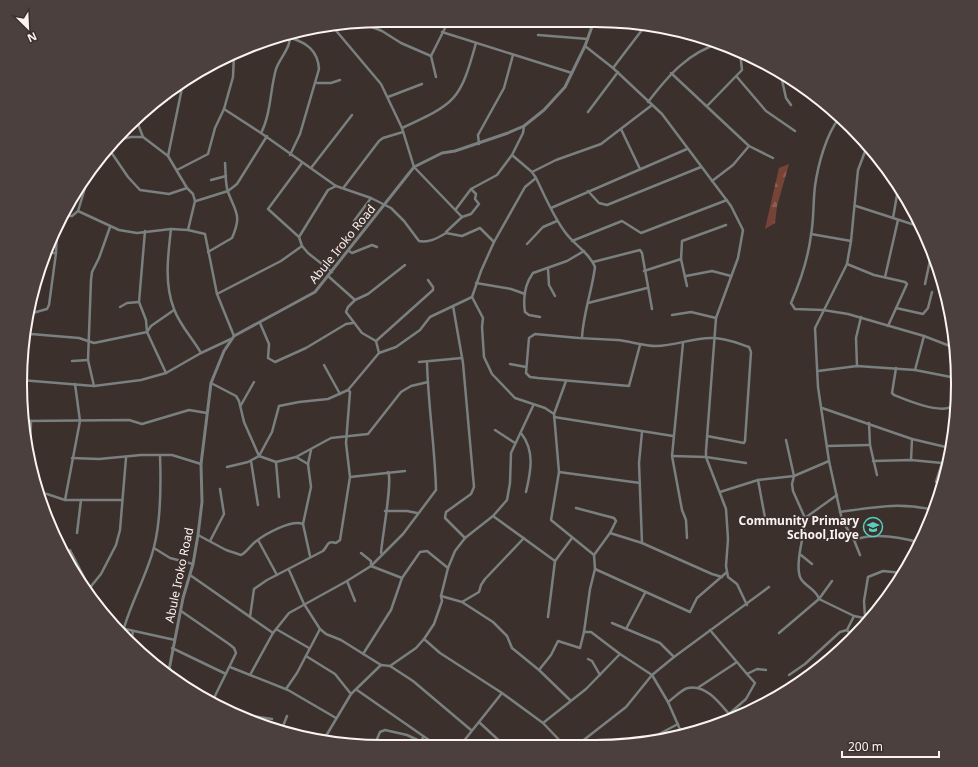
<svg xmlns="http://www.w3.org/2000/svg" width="978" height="767" viewBox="0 0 978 767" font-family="'Noto Sans',sans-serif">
<defs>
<pattern id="forest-firs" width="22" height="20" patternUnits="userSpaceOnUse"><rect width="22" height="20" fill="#784337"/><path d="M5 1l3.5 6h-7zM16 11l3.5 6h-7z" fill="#8c5f54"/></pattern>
</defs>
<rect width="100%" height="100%" fill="#3c302d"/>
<!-- forest -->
<polygon fill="url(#forest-firs)" points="789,164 777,206 775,223 765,229 779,168"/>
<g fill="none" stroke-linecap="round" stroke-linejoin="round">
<!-- minor -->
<g stroke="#79807f" stroke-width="2.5">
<polyline points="445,20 448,22 452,20"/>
<polyline points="511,20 512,23"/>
<polyline points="362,23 382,31 401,43 431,56"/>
<polyline points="333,27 381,84 402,128 414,167 462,217"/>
<polyline points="442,32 572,73"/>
<path d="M289,33C293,46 280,57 276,69C270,90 271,114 261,133L336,186L371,198L391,208L404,221L419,241C429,243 438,238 446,233L462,236L480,228L494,242"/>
<polyline points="538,35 588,39"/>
<polyline points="585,46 613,68 662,114 731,206 743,230 738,258 716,318 706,451 706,457 726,509 728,539 726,566 728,577 737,584 747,605"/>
<polyline points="613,68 645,26"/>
<polyline points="780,71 786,98 791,105"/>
<polyline points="671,73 749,146 773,158"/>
<polyline points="436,77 431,56 448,22"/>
<polyline points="737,77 766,111 795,131"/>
<polyline points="317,83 331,83 340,80"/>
<polyline points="388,97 422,84"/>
<path d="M648,102C668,76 688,52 721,43"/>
<polyline points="708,105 742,70 740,52"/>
<polyline points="224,109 261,133"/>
<polyline points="588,112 618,72"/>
<path d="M840,117C826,134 818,165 815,186C813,202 814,219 811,235C808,259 801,280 791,303L795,309L823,310L848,314L924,336L955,348"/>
<polyline points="136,119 143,137 168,156 187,188 193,194 195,201 188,230"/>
<path d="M524,126L523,133L512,155L532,172L536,178L525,187L494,242L481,271L472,297L483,318L482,327L484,357L492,374L515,398L545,408L554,414L559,472L551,520L594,555L595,569L590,589L584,632H591L620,654L652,675L668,702C674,698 682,689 688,688C705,684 719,702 729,714L746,699L755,683L747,674"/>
<path d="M402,128C456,103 460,101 476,43"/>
<polyline points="621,129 640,169"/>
<polyline points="116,140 131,137 143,137"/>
<polyline points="479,144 478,135 504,88 513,55"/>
<polyline points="109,149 128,177 140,190 169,194 187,188"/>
<path d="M290,155L300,134L319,69C318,51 307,43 291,38"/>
<polyline points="168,156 183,83"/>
<polyline points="302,163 268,209 299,237 302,246 308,253 332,272"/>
<polyline points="311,168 352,115"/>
<polyline points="177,170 208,154 215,128 224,109 233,77 234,55"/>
<polyline points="532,172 556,160 601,144 652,105"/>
<path d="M536,178C545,196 553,216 565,232C574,245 589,252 595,267C592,291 583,314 582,338"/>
<polyline points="211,180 226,176"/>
<polyline points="712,181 733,165 749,146"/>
<polyline points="344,187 379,141 383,138 403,132"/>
<polyline points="588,191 599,203 607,205 701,167"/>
<polyline points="76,192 82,194"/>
<polyline points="196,201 228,191 237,184 267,136"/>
<polyline points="856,206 921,227"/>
<polyline points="551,208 687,149"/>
<polyline points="456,209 471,189 497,175 512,155"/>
<polyline points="78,211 119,230 137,233 171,229 188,230 205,234 217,294 234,336"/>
<polyline points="63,216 72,216 78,211 89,175"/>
<polyline points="893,218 897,195 900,191"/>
<polyline points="354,221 371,198"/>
<path d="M171,229C168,255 164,284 174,309C179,324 193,339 201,353"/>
<polyline points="145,231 139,302 146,320 147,332 166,373"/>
<polyline points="446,232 462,217 471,214 479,204 475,199 476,194 471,189"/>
<polyline points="811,234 851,241"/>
<polyline points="299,237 328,190 336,186"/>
<polyline points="572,241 622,221 641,233 727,200"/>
<polyline points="527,244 543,227 557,221"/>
<polyline points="349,251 352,253 372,245 377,247"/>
<path d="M208,252L232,238C242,215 236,213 228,192C225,184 226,173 225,163"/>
<polyline points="56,253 57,230"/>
<polyline points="593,262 640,250 642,253 652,309"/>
<polyline points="847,264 874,275 905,282 907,284 888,326"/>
<polyline points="548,269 549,285 555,296"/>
<polyline points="644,271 681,259"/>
<polyline points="328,276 355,300"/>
<polyline points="686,276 712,271 731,276"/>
<polyline points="885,277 898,220"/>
<polyline points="476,283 511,289 525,294"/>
<polyline points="925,284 932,251"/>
<polyline points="687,286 681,259 682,241 726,225"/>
<polyline points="217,294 281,261 302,246"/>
<polyline points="588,303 647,288"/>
<polyline points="453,306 463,363 474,487 471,494 446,512 445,518 465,538"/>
<polyline points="120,307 127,303 139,302"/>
<polyline points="896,308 923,314 928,308 932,292"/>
<polyline points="29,314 47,309 49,305 56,253 48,253"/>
<polyline points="30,314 31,296"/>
<polyline points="672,315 691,312 716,318"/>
<path d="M540,317L529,315L525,312C523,299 525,284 533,273L567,261L584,251"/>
<polyline points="260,323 269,344 268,358 275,362 306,348 346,324 353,323"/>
<polyline points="376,341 433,290 433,287 428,280"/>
<polyline points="683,343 672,456 682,510 686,520 687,538"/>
<path d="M640,345L629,386L538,378L530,377L526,373L529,338L535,334C562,337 589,339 617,340C630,341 643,346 656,346C676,346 694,337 713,338C726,338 737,343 749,347L751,352L745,441L744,443L707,436"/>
<polyline points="25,346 28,336 31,334 79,338 94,343 147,332 151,326 174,310"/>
<polyline points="379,353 376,341 362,333 346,312 348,307 355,300 368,294 405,265"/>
<polyline points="72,361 88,360"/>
<polyline points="419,362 462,358"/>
<polyline points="510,364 526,367"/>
<polyline points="324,365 340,394"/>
<polyline points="857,366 856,338 861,317"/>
<path d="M896,368L892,393L894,395C906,400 941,415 952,406L957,392"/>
<polyline points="915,370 924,336"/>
<polyline points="818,371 857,366 915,370 956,378"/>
<polyline points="21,380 94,386 141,380 166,373 201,353 231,339"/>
<polyline points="211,383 236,396 239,401 244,422 259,456 276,462 296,457 331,438 368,434 401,392 411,386 428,382"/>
<polyline points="94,386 88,360 91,280 92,272 99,258 110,227"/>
<polyline points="241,405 254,382"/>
<polyline points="822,408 912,439 950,448"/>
<polyline points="554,414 566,381"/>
<polyline points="554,417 673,436"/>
<polyline points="25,421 129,420 142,424 189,410 207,413"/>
<polyline points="869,423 870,445 877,475"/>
<polyline points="495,430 515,443"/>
<polyline points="642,432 639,463 642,543"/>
<path d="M521,433C535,451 531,471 526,492"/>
<polyline points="786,440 794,476 792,484 793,491 805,518"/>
<polyline points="827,446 870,445"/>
<polyline points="30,454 31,421"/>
<polyline points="672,456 706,457 746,463"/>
<polyline points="296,457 308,464"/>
<polyline points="72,458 99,459 141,455 172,455 201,464"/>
<polyline points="911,460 912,439"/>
<polyline points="251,461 258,505"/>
<polyline points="873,461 911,460 942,463 936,482 943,484"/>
<polyline points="276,462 279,497"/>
<polyline points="227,467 248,462 259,456 272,432 279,406 299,402 328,399 348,390 379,353 396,347 420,330 430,317 472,297"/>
<polyline points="559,472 640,483"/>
<polyline points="350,477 405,471"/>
<polyline points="758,480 766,523"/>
<polyline points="720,492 758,480 794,476 829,461"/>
<polyline points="39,493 47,494 65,500 121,500"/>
<path d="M837,495L805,518L806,520C804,534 794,567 801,579C806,587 816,589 819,599L854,616L869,619"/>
<polyline points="65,500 80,421 75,384"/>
<polyline points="576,508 614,518 616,521 610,533"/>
<polyline points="385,511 407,511 417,513"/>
<path d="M840,512C875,507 899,502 934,510"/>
<polyline points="493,516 555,561"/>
<polyline points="77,533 81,500"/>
<path d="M198,535L226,550L241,555C247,552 250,546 255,542C265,534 292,519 303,524"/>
<polyline points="803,535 826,536"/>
<polyline points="258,540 277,575"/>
<path d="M854,540C875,532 900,537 921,543"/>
<polyline points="210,541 224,514 220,489"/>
<polyline points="154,548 170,558 193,564"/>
<polyline points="70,550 89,587"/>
<polyline points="361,553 371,561 371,566 402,578"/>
<path d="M381,553C382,538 393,480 388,472"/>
<polyline points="594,555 610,533 642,543 712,574 722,577"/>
<polyline points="801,555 812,564"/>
<polyline points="860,555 854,540 842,520 829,461 818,387 815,328 847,264 851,241 858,170 866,149"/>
<polyline points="310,556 303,524 311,487 308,464 311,450"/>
<polyline points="595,569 690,612 697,598 727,572"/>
<polyline points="289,570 304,604 320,629 326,634 341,640 381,665"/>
<polyline points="190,575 273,633"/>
<polyline points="347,581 355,601"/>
<polyline points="88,590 101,574 116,545 120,530 126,458"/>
<polyline points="441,596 462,602 493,622 507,636 512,648 539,670 570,700"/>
<polyline points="462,602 479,592 481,585 485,579 524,538"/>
<polyline points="181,611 229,644 234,648 236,653 212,702"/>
<path d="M250,617L254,589L267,580L323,551C328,546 327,540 336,543L340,540L350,477L346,443L350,392L348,390"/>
<polyline points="548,617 555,561 572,538"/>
<polyline points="865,617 864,601 868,577 883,571 902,573"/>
<polyline points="612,623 660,643 674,657"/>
<polyline points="116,627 175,640"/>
<path d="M124,628C132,600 147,575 154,547C161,520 161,482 160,455"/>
<polyline points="276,629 309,648"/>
<polyline points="626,629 645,593"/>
<polyline points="710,630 747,674 757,669 766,670"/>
<polyline points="847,630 853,637"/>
<polyline points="779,633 819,599 832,581"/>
<polyline points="424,639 440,653 502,693 543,723 565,746"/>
<polyline points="131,644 133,631"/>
<polyline points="172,648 226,674"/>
<polyline points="363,654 391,610 402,578 420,552 427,551 448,568"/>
<polyline points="306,656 335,674 351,694"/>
<polyline points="588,659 592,661 600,675"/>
<polyline points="390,666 413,681 471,730"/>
<polyline points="230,667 288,690 336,718"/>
<polyline points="539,670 551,655 558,641 580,648 584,632"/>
<path d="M250,675L273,633L289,613L347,581L371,566L403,534L436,490C435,447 428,405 427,362"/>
<polyline points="789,675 805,664 840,632 847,630 854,616"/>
<polyline points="699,687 737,662"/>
<polyline points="286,689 297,673 320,629"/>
<polyline points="357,690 439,747"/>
<polyline points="668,702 682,734"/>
<polyline points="225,709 245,715 272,719"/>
<polyline points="480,723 506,747"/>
<polyline points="543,723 586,689 620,654"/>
<polyline points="281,731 287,716"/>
<polyline points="323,741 351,694 381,665 390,666 416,648 424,639 434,624 442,601 441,596 448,568 455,551 465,538 493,516 507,500 510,483 511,453 533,406"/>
<polyline points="646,741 678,724"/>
<polyline points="374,746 380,732 385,730 407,735 422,742"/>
<polyline points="576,746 626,707 652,675 674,657 769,587"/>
<polyline points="420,747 423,737"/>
<polyline points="459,747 502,693"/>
</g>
<!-- tertiary -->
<polyline stroke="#79807f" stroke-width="3" points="168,675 183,598 193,564 198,535 202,502 201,464 211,383 224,351 234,336 315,292 414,167 442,153 455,151 508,133 524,126 544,110 565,87 585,46 594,21"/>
</g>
<!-- icons -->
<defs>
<g id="school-ring" transform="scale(1)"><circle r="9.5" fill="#3c302d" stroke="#59cebe" stroke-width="1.5"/><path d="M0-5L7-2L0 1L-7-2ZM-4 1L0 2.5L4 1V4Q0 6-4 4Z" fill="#59cebe"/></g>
</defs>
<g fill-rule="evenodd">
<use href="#school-ring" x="873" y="527"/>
</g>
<g text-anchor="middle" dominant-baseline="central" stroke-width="3.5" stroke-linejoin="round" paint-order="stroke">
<!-- street labels -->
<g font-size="12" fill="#fbf3f1" stroke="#3c302d">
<text transform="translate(342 244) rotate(-51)">Abule Iroko Road</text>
<text transform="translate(179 575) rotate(-78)">Abule Iroko Road</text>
</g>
<!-- poi labels -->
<g font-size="12" font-weight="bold" fill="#fbf3f1" stroke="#3c302d" text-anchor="end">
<text x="859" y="520">Community Primary<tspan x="859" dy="14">School,Iloye</tspan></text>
</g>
</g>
<!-- crop -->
<path d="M0 0H978V767H0ZM383 27H595A356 356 0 0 1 951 383V384A356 356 0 0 1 595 740H383A356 356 0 0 1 27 384V383A356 356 0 0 1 383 27Z" fill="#4b403d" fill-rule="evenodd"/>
<path fill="none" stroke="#fbf3f1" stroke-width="2" d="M383 27H595A356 356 0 0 1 951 383V384A356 356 0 0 1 595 740H383A356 356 0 0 1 27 384V383A356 356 0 0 1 383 27Z"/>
<!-- north arrow -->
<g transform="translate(28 28) rotate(156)" stroke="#3c302d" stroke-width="3" paint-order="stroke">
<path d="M0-3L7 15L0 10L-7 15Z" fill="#fbf3f1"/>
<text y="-6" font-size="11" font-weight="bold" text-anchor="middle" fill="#fbf3f1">N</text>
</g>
<!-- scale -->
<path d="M842 751v6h97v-6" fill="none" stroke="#fbf3f1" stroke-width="2"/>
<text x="848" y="751" font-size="12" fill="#fbf3f1" stroke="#3c302d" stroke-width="3" paint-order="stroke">200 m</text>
</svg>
